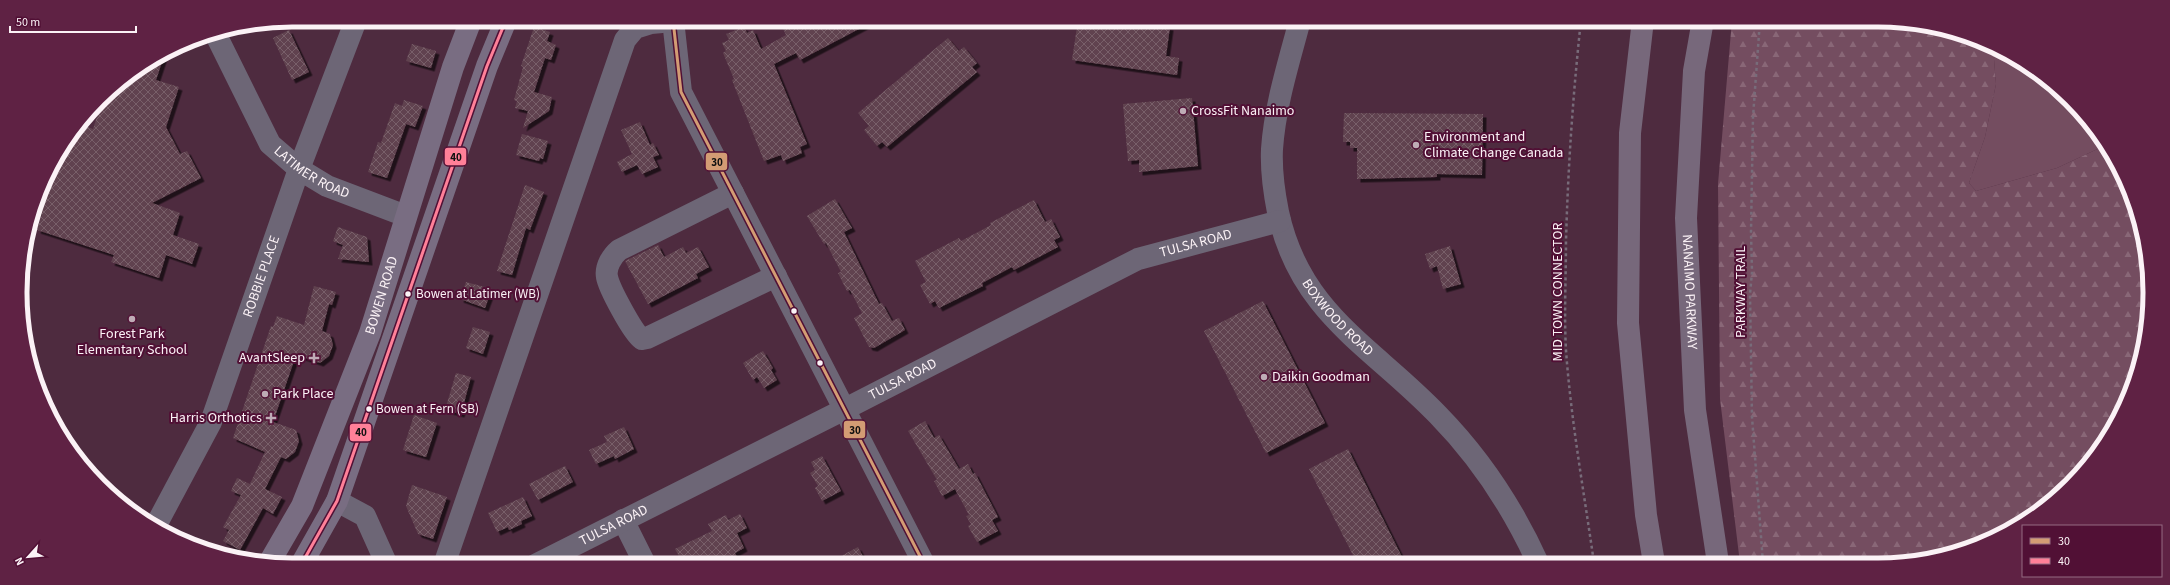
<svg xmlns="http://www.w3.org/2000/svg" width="2170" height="585" viewBox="0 0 2170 585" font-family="'Source Sans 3',sans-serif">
<defs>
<pattern id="forest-firs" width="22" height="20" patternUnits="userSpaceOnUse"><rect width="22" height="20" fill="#744d60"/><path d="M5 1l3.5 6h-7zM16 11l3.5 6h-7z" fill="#896777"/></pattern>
<pattern id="building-cross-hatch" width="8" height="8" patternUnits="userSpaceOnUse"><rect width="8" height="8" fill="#60434f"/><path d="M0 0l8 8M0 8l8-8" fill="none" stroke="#785f69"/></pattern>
<filter id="shadow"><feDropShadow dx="3.5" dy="3.5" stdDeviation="0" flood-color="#0009"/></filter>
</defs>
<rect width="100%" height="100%" fill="#4e2b3f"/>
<!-- green -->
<polygon fill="#744d60" points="1993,47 2029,66 2070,100 2106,145 2057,168 1976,191 1969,183 1985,137 1996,84"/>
<!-- forest -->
<path fill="url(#forest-firs)" d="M1732,20C1810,20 1923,9 1993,47L1996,84L1985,137L1969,183L1976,191L2057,168L2106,145L2129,188L2145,239L2150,292L2145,345L2114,429L2057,497L1998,537L1913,563H1740L1720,399L1718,184Z"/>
<!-- building -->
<g fill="url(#building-cross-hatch)" filter="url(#shadow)">
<polygon points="779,20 876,20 800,60 796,53 774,64 807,144 800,147 802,153 783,161 781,155 764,161 732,80 734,79 723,53 726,51 722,43 729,40 726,34 744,27 747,33 753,30 761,49 786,35"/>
<polygon points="1078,20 1123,20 1170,27 1166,56 1179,58 1177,75 1072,60"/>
<polygon points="534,27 550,32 547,41 556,45 551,60 545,58 534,92 552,97 549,111 523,128 528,111 515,108 517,101 514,100 523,67 521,66"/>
<polygon points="289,30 309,72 292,80 273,38"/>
<polygon points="948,38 959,51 964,47 977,63 972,67 977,72 887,147 882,142 877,146 864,130 869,126 858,113"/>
<polygon points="412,44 436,51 431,68 406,61"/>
<polygon points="164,56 156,80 179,87 166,127 180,154 187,151 201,178 152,203 180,213 173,235 199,244 192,264 166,255 159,278 111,262 114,255 37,230 42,214 34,211 48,172 76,127 79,124 93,129 103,98 113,88"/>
<polygon points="1192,98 1198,166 1139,172 1139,160 1128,161 1123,104"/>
<polygon points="404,100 423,106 415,127 406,124 387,178 368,172 378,142 381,143 395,103 402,106"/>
<polygon points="1344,113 1483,114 1482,175 1437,174 1437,177 1357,179 1357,148 1350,148 1350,142 1343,142"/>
<polygon points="640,122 650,145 653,143 659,155 653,157 658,167 642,174 637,165 622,172 617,162 632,154 621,130"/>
<polygon points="522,134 548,141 543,159 540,158 539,161 516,155"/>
<polygon points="525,185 544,192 530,230 526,228 512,275 497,271"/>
<polygon points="835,199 852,228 844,232 879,304 882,303 892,321 899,318 905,330 874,348 869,347 854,318 862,313 850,290 847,291 838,273 841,272 826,243 824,244 807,216"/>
<polygon points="1034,200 1045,222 1051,219 1060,237 1054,240 1058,247 1014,270 1012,267 982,283 983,286 939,308 935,301 930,304 920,285 926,282 915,261 959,238 961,241 980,231 991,225 990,223"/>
<polygon points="338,227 367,237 369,262 338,259 343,245 333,241"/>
<polygon points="658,245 664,257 683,247 686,253 698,247 709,267 696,274 698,278 648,304 625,261"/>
<polygon points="1450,246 1461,284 1443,289 1437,266 1430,269 1425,254"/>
<polygon points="466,282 492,289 485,308 460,299"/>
<polygon points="314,286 336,292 332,305 329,304 322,331 330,334 333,345 329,356 320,363 296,355 273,422 296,430 299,441 295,452 286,459 281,457 265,489 282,497 273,514 263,508 240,550 223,541 229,530 223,527 241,495 231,491 237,478 250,484 265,452 233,438 271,326 273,327 277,316 304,325"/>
<polygon points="1263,301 1325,423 1266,453 1204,331"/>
<polygon points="473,327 490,332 483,354 466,348"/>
<polygon points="763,351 773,368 771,370 777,380 764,388 757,377 753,380 743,363"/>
<polygon points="456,373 471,377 461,414 445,410"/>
<polygon points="414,415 437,423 426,457 403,450"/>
<polygon points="925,421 934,438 939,435 959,469 968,464 973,474 975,473 998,517 992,520 998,531 977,542 968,526 971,524 966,516 969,515 955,489 942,496 934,481 937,480 908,431"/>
<polygon points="624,427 634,449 615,459 614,456 596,464 589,450 607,442 604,436"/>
<polygon points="1348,449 1405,563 1357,563 1309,469"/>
<polygon points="822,456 841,491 822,501 815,488 818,486 810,473 815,470 811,462"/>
<polygon points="565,466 573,482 538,500 529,484"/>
<polygon points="412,485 447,497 433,539 418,534 406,506"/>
<polygon points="523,497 532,516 521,521 522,524 509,530 508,527 497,532 488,513"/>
<polygon points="740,514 747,528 737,533 744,548 735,553 739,561 732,564 683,564 675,549 712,531 708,524 726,515 728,520"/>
<polygon points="858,547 867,564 826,564"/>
</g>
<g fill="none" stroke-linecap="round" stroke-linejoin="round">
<!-- path -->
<g stroke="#786c7a" stroke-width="2.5" stroke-dasharray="3 3" stroke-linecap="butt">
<path d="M1581,20C1573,94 1568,167 1566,241C1566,277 1564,314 1566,350C1571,421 1584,492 1594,563"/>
<polyline points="1760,20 1753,117 1751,232 1752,272 1750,294 1752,417 1763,563"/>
</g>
<!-- minor -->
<g stroke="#6d6676" stroke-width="22">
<polyline points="673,20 681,92 924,564"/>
<path id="s1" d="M1300,20C1289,62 1275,105 1272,149C1271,170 1274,192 1278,212C1300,314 1372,346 1438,415C1480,458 1513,508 1538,563"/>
<path id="s2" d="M215,33L270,144L299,169L327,186L406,216"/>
<path d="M733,193L619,250C612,256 605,267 607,277C609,288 633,333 642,339L647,338L776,276"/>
<polyline points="337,501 365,516 387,565"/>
<polyline points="623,520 645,564"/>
<path id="s3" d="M155,527L211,422L299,169L356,20"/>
<polyline points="444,565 625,40 635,28 651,23 673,21"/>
<path id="s4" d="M535,565L845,409L1138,259L1280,221"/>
</g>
<!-- major -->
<g stroke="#796d82" stroke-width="22">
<path id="s5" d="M269,563L302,506L370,333L453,67L471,20"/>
<polyline points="301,565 337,501 487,66 506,20"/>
</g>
<!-- highway -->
<g stroke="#77687b" stroke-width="22">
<polyline points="1643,20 1630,133 1628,323 1646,515 1654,563"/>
<path id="s6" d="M1703,20L1694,71L1686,218L1695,410L1718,563"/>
</g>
<!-- bus-1 casing -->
<g stroke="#511035" stroke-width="6">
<polyline id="bus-1" points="673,20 681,92 924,564"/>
</g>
<!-- bus-2 casing -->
<g stroke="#511035" stroke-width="6">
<polyline id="bus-2" points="301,565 337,501 487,66 506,20"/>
</g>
<!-- bus-1 -->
<use href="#bus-1" stroke="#d39c74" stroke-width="3"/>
<!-- bus-2 -->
<use href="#bus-2" stroke="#ff8098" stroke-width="3"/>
</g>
<!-- markers -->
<g fill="#beacb6" stroke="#511035" stroke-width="1.5">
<circle cx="1183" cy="111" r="4"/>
<circle cx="1416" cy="145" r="4"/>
<circle cx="132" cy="319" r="4"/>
<path d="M312 352h4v4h4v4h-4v4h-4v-4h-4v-4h4z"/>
<circle cx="1264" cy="377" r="4"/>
<circle cx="265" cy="394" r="4"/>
<path d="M269 412h4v4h4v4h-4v4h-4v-4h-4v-4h4z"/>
</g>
<g fill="#fbf2f6" stroke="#511035" stroke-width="1.5">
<circle cx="408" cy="294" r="3.5"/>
<circle cx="794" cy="311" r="3.5"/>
<circle cx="820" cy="363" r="3.5"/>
<circle cx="369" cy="409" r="3.5"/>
</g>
<g text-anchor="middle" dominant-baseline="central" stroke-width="4" stroke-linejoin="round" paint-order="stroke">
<!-- bus labels -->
<g font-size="13" fill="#fbf2f6" stroke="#511035" text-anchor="start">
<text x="416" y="294">Bowen at Latimer (WB)</text>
<text x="376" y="409">Bowen at Fern (SB)</text>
</g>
<!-- poi labels -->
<g font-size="14" fill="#fbf2f6" stroke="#511035" text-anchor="start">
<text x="1191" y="111">CrossFit Nanaimo</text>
<text x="1424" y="137">Environment and<tspan x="1424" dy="16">Climate Change Canada</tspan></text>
<text x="132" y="334" text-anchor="middle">Forest Park<tspan x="132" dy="16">Elementary School</tspan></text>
<text x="305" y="358" text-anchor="end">AvantSleep</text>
<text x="1272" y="377">Daikin Goodman</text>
<text x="273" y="394">Park Place</text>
<text x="262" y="418" text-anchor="end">Harris Orthotics</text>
</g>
<!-- street labels -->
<g font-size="14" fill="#fbf2f6" stroke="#511035">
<text stroke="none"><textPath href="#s2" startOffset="175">LATIMER ROAD</textPath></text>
<text stroke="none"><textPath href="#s4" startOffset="736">TULSA ROAD</textPath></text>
<text stroke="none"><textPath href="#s3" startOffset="273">ROBBIE PLACE</textPath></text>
<text transform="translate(1558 292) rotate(-90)">MID TOWN CONNECTOR</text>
<text stroke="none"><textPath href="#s6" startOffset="273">NANAIMO PARKWAY</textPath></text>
<text transform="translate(1741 292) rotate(-90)">PARKWAY TRAIL</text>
<text stroke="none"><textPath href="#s5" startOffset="291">BOWEN ROAD</textPath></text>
<text stroke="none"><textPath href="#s1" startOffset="319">BOXWOOD ROAD</textPath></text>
<text stroke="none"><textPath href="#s4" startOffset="412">TULSA ROAD</textPath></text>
<text stroke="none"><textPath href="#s4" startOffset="88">TULSA ROAD</textPath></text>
</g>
</g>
<!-- crop -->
<path d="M0 0H2170V585H0ZM292 27H1878A265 265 0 0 1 2143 292V293A265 265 0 0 1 1878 558H292A265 265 0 0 1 27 293V292A265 265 0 0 1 292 27Z" fill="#5f2244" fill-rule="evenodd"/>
<path fill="none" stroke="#fbf2f6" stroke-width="5" d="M292 27H1878A265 265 0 0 1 2143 292V293A265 265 0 0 1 1878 558H292A265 265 0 0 1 27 293V292A265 265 0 0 1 292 27Z"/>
<g stroke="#511035" stroke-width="1.5">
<rect x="444" y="147" width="23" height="19" rx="4" fill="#ff8098"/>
<rect x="705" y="152" width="23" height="19" rx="4" fill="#d39c74"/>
<rect x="843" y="420" width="23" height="19" rx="4" fill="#d39c74"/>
<rect x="349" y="423" width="23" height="19" rx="4" fill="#ff8098"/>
</g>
<g font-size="11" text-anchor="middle" font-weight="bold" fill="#111">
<text x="456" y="161">40</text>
<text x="717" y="166">30</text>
<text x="855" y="434">30</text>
<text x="361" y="436">40</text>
</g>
<!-- legend -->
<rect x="2022" y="525" width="140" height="52" fill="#511035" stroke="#956a82"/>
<rect x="2030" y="538" width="20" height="6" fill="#d39c74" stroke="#956a82"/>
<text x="2058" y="545" font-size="12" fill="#fbf2f6">30</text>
<rect x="2030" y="558" width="20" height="6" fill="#ff8098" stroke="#956a82"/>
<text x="2058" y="565" font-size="12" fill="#fbf2f6">40</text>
<!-- north arrow -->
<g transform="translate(28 557) rotate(243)" stroke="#511035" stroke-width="3" paint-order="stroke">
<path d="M0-3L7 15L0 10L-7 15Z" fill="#fbf2f6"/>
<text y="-6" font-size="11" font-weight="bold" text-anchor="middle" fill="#fbf2f6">N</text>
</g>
<!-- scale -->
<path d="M10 26v6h126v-6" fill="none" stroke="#fbf2f6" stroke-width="2"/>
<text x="16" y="26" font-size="12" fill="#fbf2f6" stroke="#511035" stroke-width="3" paint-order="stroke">50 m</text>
</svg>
